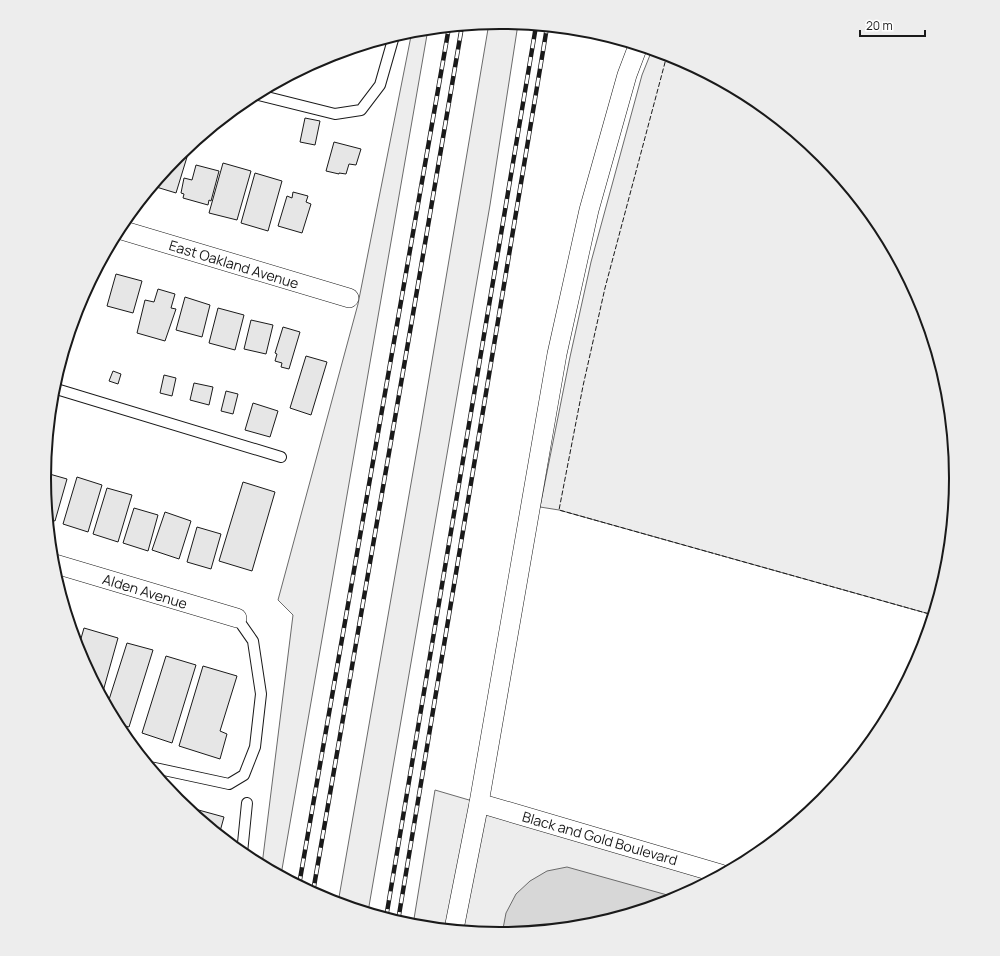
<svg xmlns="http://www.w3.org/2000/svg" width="1000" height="956" viewBox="0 0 1000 956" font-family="Manrope,sans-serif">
<rect width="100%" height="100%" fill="#fff"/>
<!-- green -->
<g fill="#ededed" stroke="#6a6a6a">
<polygon points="500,22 518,24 490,205 368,912 338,903 420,432 489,23"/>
<polygon points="428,29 281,875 262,865 293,615 278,600 358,304 412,31"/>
<polygon points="652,50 675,57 754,99 823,156 879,225 921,304 947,389 956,478 947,567 933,615 559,510 540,507 570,357 591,262 642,75"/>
<polygon points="435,790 721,874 674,899 589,925 500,934 413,925"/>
</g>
<!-- water -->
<polygon fill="#d7d7d7" stroke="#6a6a6a" points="567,867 678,898 589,925 502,934 506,913 516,894 530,881 547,871"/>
<!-- building -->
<g fill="#e6e6e6" stroke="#1a1a1a">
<polygon points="305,118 320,121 315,145 300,142"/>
<polygon points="334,142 361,149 356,165 349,164 346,174 339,173 339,174 326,171"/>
<polygon points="178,155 187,157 176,193 153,186"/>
<polygon points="223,163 251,171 237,220 209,213"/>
<polygon points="196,165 219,171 211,201 209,200 208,205 183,198 184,194 181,193 184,178 192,180"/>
<polygon points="255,173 282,181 268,231 241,223"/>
<polygon points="293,192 308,196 306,202 311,204 302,233 278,226 287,196 292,198"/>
<polygon points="116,274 142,281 133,313 107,306"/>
<polygon points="158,289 175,294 171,308 176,309 165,341 137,333 145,300 154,302"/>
<polygon points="185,297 210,305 202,337 176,330"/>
<polygon points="218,308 244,315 235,350 209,343"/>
<polygon points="251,320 273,325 266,354 244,349"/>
<polygon points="283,327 300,332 289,369 281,367 282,363 275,361 277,354 275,353"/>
<polygon points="306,356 327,362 311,415 290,408"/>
<polygon points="113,371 121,374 118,384 109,381"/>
<polygon points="164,375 176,378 172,396 160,393"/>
<polygon points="194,383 213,387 209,405 190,400"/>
<polygon points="226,391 238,394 233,414 221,411"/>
<polygon points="253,403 278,411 270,437 245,430"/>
<polygon points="46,473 67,479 55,521 48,519 44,479"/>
<polygon points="77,477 102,485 88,532 63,524"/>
<polygon points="243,482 275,492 252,571 219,561"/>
<polygon points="107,488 132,495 118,542 93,534"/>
<polygon points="134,508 158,515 148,551 123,543"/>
<polygon points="165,512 191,521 179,559 152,550"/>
<polygon points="197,527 221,534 211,569 187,562"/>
<polygon points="84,628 118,638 102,695 78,649"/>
<polygon points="127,643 153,650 129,727 117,724 107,706"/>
<polygon points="166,656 196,665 172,743 142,733"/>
<polygon points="203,666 237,676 220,731 227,734 220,759 179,746"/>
<polygon points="184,806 224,817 219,835"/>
</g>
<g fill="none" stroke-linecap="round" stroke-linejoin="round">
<!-- lane casing -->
<g stroke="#1a1a1a" stroke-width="12">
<g id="lane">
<polyline points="255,94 335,114 361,110 380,85 394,36"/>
<polyline points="53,388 281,457"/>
<polyline points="150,767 229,784 244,775 255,747 261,694 253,641 237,618"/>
<polyline points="242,853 247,803"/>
</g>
</g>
<!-- street casing -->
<g stroke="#1a1a1a" stroke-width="20">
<g id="street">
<polyline points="118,229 349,298"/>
<polyline points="52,563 237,618"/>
<polyline points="479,803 721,874"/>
<polyline points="454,929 479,803 557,354 589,210 627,75 638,46"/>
</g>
</g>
<!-- lane -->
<use href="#lane" stroke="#fff" stroke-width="10"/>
<!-- street -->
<use href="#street" stroke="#fff" stroke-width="19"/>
<!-- rail casing -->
<g stroke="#1a1a1a" stroke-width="4.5">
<g id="rail">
<polyline points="299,885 449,27"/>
<polyline points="313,892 413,314 462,26"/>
<polyline points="386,918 536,26"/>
<polyline points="398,921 547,27"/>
</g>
</g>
<!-- rail -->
<use href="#rail" stroke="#fff" stroke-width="3" stroke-dasharray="9" stroke-linecap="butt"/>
<!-- fence -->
<polyline stroke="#1a1a1a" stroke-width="1" stroke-dasharray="5 2" stroke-linecap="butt" points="667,55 605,288 583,386 559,510 933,615"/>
</g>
<g text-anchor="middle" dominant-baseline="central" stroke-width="3" stroke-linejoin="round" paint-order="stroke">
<!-- street labels -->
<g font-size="14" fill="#1a1a1a" stroke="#fff">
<text transform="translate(234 264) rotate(17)">East Oakland Avenue</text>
<text transform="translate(145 591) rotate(17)">Alden Avenue</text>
<text transform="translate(600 838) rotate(16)">Black and Gold Boulevard</text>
</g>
</g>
<!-- crop -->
<path d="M0 0H1000V956H0ZM51 478a449 449 0 1 1 898 0a449 449 0 1 1-898 0Z" fill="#ededed" fill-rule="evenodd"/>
<path fill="none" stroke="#1a1a1a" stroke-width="2" d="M51 478a449 449 0 1 1 898 0a449 449 0 1 1-898 0Z"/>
<!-- scale -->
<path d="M860 30v6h65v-6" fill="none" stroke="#1a1a1a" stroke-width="2"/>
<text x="866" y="30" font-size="12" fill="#1a1a1a" stroke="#ffffff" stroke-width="3" paint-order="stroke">20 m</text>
</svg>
